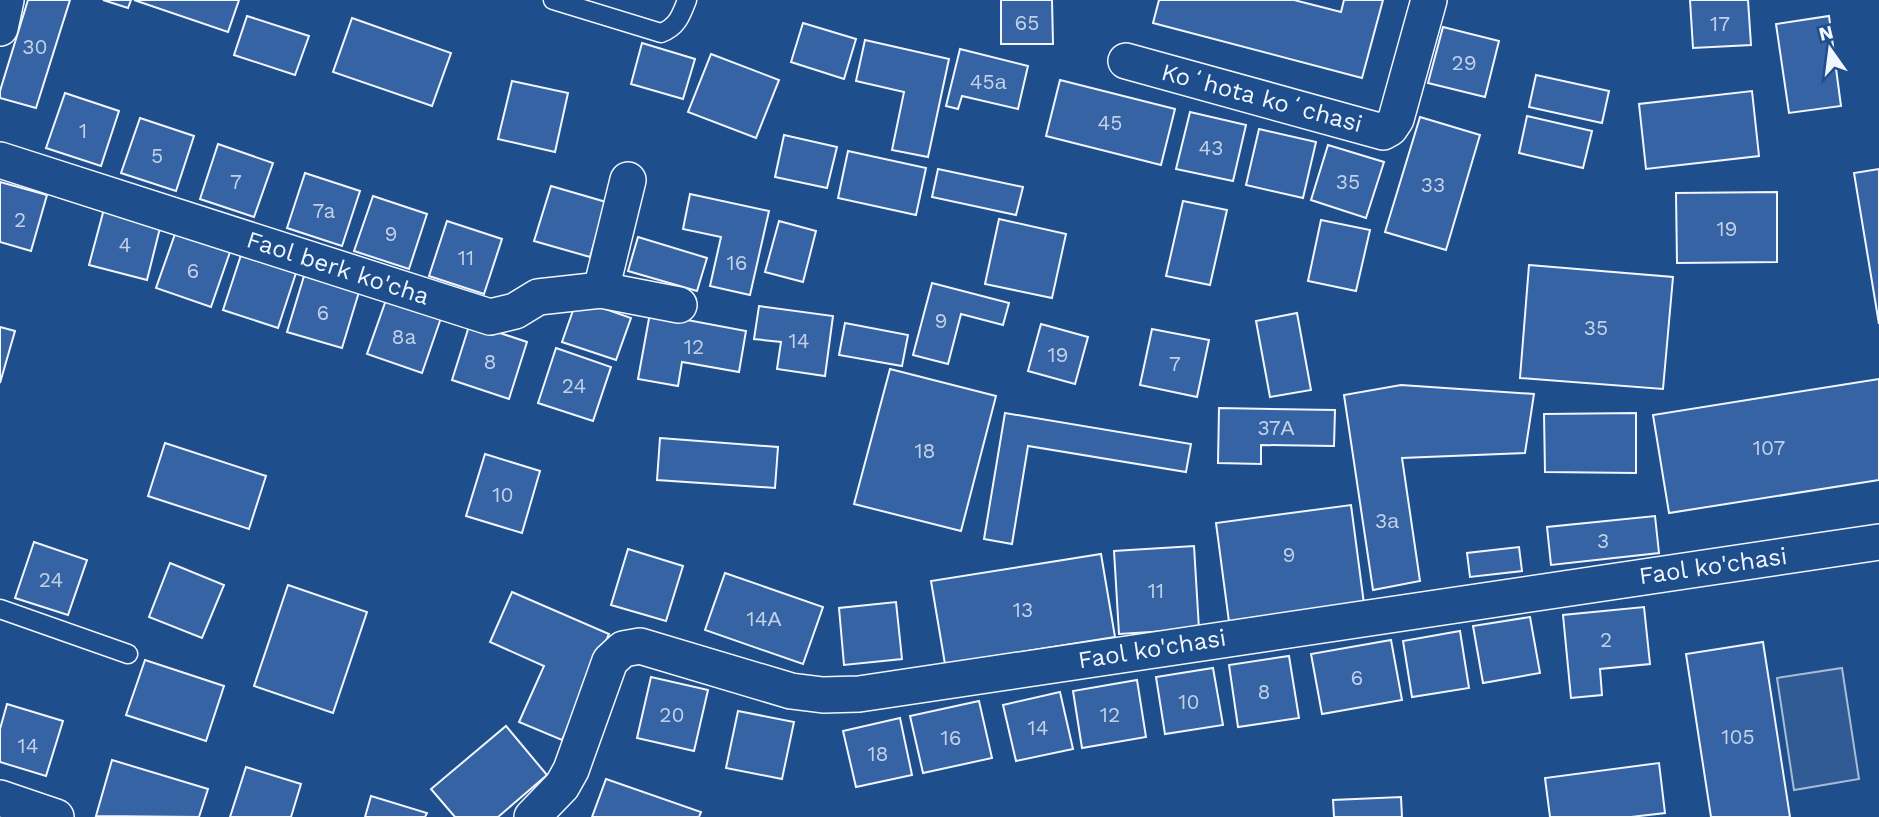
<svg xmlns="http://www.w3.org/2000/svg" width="1879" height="817" viewBox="0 0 1879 817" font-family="'Work Sans',sans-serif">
<rect width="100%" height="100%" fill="#1f4e8c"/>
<!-- built -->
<polygon fill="#305b95" stroke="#a8bbd7" stroke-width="2" points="1842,668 1859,779 1794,790 1777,678"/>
<!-- building -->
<g fill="#3563a3" stroke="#f2f6ff" stroke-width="2">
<polygon points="28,0 70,0 36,108 0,98 0,91"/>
<polygon points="103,0 131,0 128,8"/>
<polygon points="134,0 239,0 228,32"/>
<polygon points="1001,0 1052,0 1053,44 1001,44"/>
<polygon points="1159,0 1294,0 1341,12 1344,0 1383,0 1362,78 1153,23"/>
<polygon points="1690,0 1748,0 1751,45 1693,48"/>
<polygon points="247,16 309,36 295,75 234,55"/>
<polygon points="1829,16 1841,106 1789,113 1776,24"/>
<polygon points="352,18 451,53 432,106 333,72"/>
<polygon points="803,23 856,39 844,79 791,62"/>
<polygon points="1443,27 1499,41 1485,97 1428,83"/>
<polygon points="865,40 949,59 928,157 892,150 904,92 856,81"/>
<polygon points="642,43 695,59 683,99 631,84"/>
<polygon points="960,49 1028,66 1018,109 962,96 958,109 946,106"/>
<polygon points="711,54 779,80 756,138 688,112"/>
<polygon points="1536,75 1609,91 1602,123 1529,107"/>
<polygon points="1060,80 1175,109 1161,165 1046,136"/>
<polygon points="512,81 568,93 555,152 498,139"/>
<polygon points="1752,91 1759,156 1646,169 1639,104"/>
<polygon points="65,93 119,111 101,166 46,148"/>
<polygon points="1190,112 1246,125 1233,181 1176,169"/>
<polygon points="1527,116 1592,131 1583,168 1519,153"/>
<polygon points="1420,117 1480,135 1446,250 1385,232"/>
<polygon points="140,118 194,136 176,191 121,173"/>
<polygon points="1259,129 1316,142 1303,198 1246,185"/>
<polygon points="784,135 837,147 827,188 775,177"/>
<polygon points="218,144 273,163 254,217 200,199"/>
<polygon points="1328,145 1384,162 1366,218 1311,200"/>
<polygon points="848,151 926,168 916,215 838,198"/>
<polygon points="938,169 1023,187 1016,215 932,197"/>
<polygon points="1879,169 1879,324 1854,173"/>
<polygon points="305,173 360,191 342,246 287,228"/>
<polygon points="0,182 47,195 31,251 0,242"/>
<polygon points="551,186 606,202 590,257 534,241"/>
<polygon points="1777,192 1777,262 1677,263 1676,193"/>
<polygon points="690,194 769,211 750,295 710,286 721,237 683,229"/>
<polygon points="373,196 427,214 409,269 354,251"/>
<polygon points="1183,201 1227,210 1210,285 1166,276"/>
<polygon points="104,209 161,224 147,280 89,265"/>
<polygon points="999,219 1066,234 1052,298 985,284"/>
<polygon points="1321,220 1370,230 1356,291 1308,281"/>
<polygon points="447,221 502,239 484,294 429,276"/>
<polygon points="779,221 816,231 803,282 765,272"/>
<polygon points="175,234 230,252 211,307 156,288"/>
<polygon points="638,237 707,258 697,291 628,271"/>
<polygon points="241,255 296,273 278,328 223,310"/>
<polygon points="1529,265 1673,277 1663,389 1520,378"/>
<polygon points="304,276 359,292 342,348 287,332"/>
<polygon points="932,283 1009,303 1003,325 961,314 948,364 913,355"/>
<polygon points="577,299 631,318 616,360 562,342"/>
<polygon points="386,300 441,318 422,373 367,354"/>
<polygon points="759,306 833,316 825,376 777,369 781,342 754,339"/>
<polygon points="650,313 746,331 739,372 682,362 678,386 638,379"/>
<polygon points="1297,313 1311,390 1270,397 1256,321"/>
<polygon points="470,323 527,342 509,399 452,380"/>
<polygon points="845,323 908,335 902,366 839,355"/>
<polygon points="1041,324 1088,337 1075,384 1028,371"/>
<polygon points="0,327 15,331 0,383"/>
<polygon points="1152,329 1209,340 1197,397 1140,385"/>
<polygon points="556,348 611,367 593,421 538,403"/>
<polygon points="890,369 996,396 961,531 854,504"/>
<polygon points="1879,379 1879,480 1669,513 1653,415"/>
<polygon points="1401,385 1534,394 1525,453 1402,458 1420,581 1373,590 1344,395"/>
<polygon points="1219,408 1335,410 1334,446 1261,445 1261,464 1218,463"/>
<polygon points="1005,413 1191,444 1186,472 1028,446 1012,544 984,539"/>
<polygon points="1636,413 1636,473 1545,472 1544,414"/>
<polygon points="660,438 778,447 775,488 657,480"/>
<polygon points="165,443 266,476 249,529 148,496"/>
<polygon points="485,454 540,471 522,533 466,516"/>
<polygon points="1351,505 1364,604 1229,622 1216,523"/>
<polygon points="1655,516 1659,553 1551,565 1547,527"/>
<polygon points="34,542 87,560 68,615 15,598"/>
<polygon points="1194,546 1199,629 1119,634 1114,551"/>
<polygon points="1519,547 1522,571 1470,577 1467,553"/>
<polygon points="628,549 683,566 666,621 611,605"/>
<polygon points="1101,554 1115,637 945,664 931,581"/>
<polygon points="170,563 224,585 202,638 149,617"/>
<polygon points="725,573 823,607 803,664 705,630"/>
<polygon points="288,585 367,612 333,713 254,686"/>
<polygon points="512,592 609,634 562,740 519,722 544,666 490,642"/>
<polygon points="896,602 902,659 844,665 839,608"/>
<polygon points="1644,607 1650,664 1600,669 1602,695 1571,698 1563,615"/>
<polygon points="1530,617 1540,673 1483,683 1473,626"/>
<polygon points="1460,631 1469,688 1412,697 1403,641"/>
<polygon points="1391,640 1402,700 1322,714 1311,654"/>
<polygon points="1763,642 1790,817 1711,817 1686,654"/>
<polygon points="1289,656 1299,718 1238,727 1229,665"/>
<polygon points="145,660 224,686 206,741 126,715"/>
<polygon points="1213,668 1223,725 1165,734 1156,677"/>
<polygon points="651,677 708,690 694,751 637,738"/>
<polygon points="1137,680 1146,737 1082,748 1073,691"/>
<polygon points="1060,692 1073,749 1016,761 1003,705"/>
<polygon points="979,701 992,758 923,773 910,716"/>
<polygon points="7,704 63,721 46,776 0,762 0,729"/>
<polygon points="738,711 794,722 782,779 726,768"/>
<polygon points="900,718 912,775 856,787 843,731"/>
<polygon points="506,726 547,775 498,817 455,817 431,789"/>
<polygon points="112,760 208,789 199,817 96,816"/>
<polygon points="1659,763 1665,813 1631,817 1550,817 1545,778"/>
<polygon points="246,767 301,784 291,817 230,817"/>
<polygon points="606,779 701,812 699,817 592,817"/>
<polygon points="371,796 427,813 425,817 365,817"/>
<polygon points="1401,797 1402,817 1334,817 1333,800"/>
</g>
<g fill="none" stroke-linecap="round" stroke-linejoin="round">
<!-- lane casing -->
<g stroke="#f2f6ff" stroke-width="21">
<g id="lane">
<path d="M553,0L661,33C677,27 681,16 687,0"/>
<polyline points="0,609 128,654"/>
</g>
</g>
<!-- street casing -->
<g stroke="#f2f6ff" stroke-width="38">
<g id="street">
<polyline points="0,28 6,0"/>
<polyline points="1126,61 1383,132 1390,128 1396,119 1429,0"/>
<polyline points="0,160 490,317 515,311 538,297 601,290 679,305"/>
<polyline points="601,290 628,180"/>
<polyline points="0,798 56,817"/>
<polyline points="532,817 562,786 571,770 610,661 623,649 640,646 791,691 823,695 859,694 1879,542"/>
</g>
</g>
<!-- lane -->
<use href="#lane" stroke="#1f4e8c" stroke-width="18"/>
<!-- street -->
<use href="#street" stroke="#1f4e8c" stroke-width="35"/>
</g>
<g text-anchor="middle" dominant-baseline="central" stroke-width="5" stroke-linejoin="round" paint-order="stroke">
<!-- number labels -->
<g font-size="21" fill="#c3d1e8">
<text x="1027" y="22">65</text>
<text x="1720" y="23">17</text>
<text x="35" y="46">30</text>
<text x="1464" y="62">29</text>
<text x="988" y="81">45а</text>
<text x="1110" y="122">45</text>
<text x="83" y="130">1</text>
<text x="1211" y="147">43</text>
<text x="157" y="155">5</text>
<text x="236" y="181">7</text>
<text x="1348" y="181">35</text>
<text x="1433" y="184">33</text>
<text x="324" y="210">7a</text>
<text x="20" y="219">2</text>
<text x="1727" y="228">19</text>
<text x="391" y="233">9</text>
<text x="125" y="244">4</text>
<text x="466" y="257">11</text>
<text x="737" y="262">16</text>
<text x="193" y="270">6</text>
<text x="323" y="312">6</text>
<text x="941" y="320">9</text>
<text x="1596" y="327">35</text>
<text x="404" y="336">8a</text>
<text x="799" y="340">14</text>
<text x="694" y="346">12</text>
<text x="1058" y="354">19</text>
<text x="490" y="361">8</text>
<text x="1175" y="363">7</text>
<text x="574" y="385">24</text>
<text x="1276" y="427">37А</text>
<text x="1769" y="447">107</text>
<text x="925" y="450">18</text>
<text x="503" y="494">10</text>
<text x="1387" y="520">3а</text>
<text x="1603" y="540">3</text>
<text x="1289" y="554">9</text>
<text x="51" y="579">24</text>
<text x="1156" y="590">11</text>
<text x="1023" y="609">13</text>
<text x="764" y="618">14А</text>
<text x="1606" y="639">2</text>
<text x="1357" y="677">6</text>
<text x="1264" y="691">8</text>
<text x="1189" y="701">10</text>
<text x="672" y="714">20</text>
<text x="1110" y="714">12</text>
<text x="1038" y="727">14</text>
<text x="1738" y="736">105</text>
<text x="951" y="737">16</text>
<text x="28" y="745">14</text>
<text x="878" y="753">18</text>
</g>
<!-- street labels -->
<g font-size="24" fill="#f2f6ff" stroke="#1f4e8c">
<text transform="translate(1262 98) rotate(15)">Koʻhota koʻchasi</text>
<text transform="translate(338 268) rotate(18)">Faol berk ko'cha</text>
<text transform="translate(1713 566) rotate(-8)">Faol ko'chasi</text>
<text transform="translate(1152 649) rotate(-9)">Faol ko'chasi</text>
</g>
</g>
<!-- north arrow -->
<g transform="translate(1830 49) rotate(346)" stroke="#1f4e8c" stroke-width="5" paint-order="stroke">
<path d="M0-5L12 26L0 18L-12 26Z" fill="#f2f6ff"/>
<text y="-10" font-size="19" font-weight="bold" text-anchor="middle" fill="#f2f6ff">N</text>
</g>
</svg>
